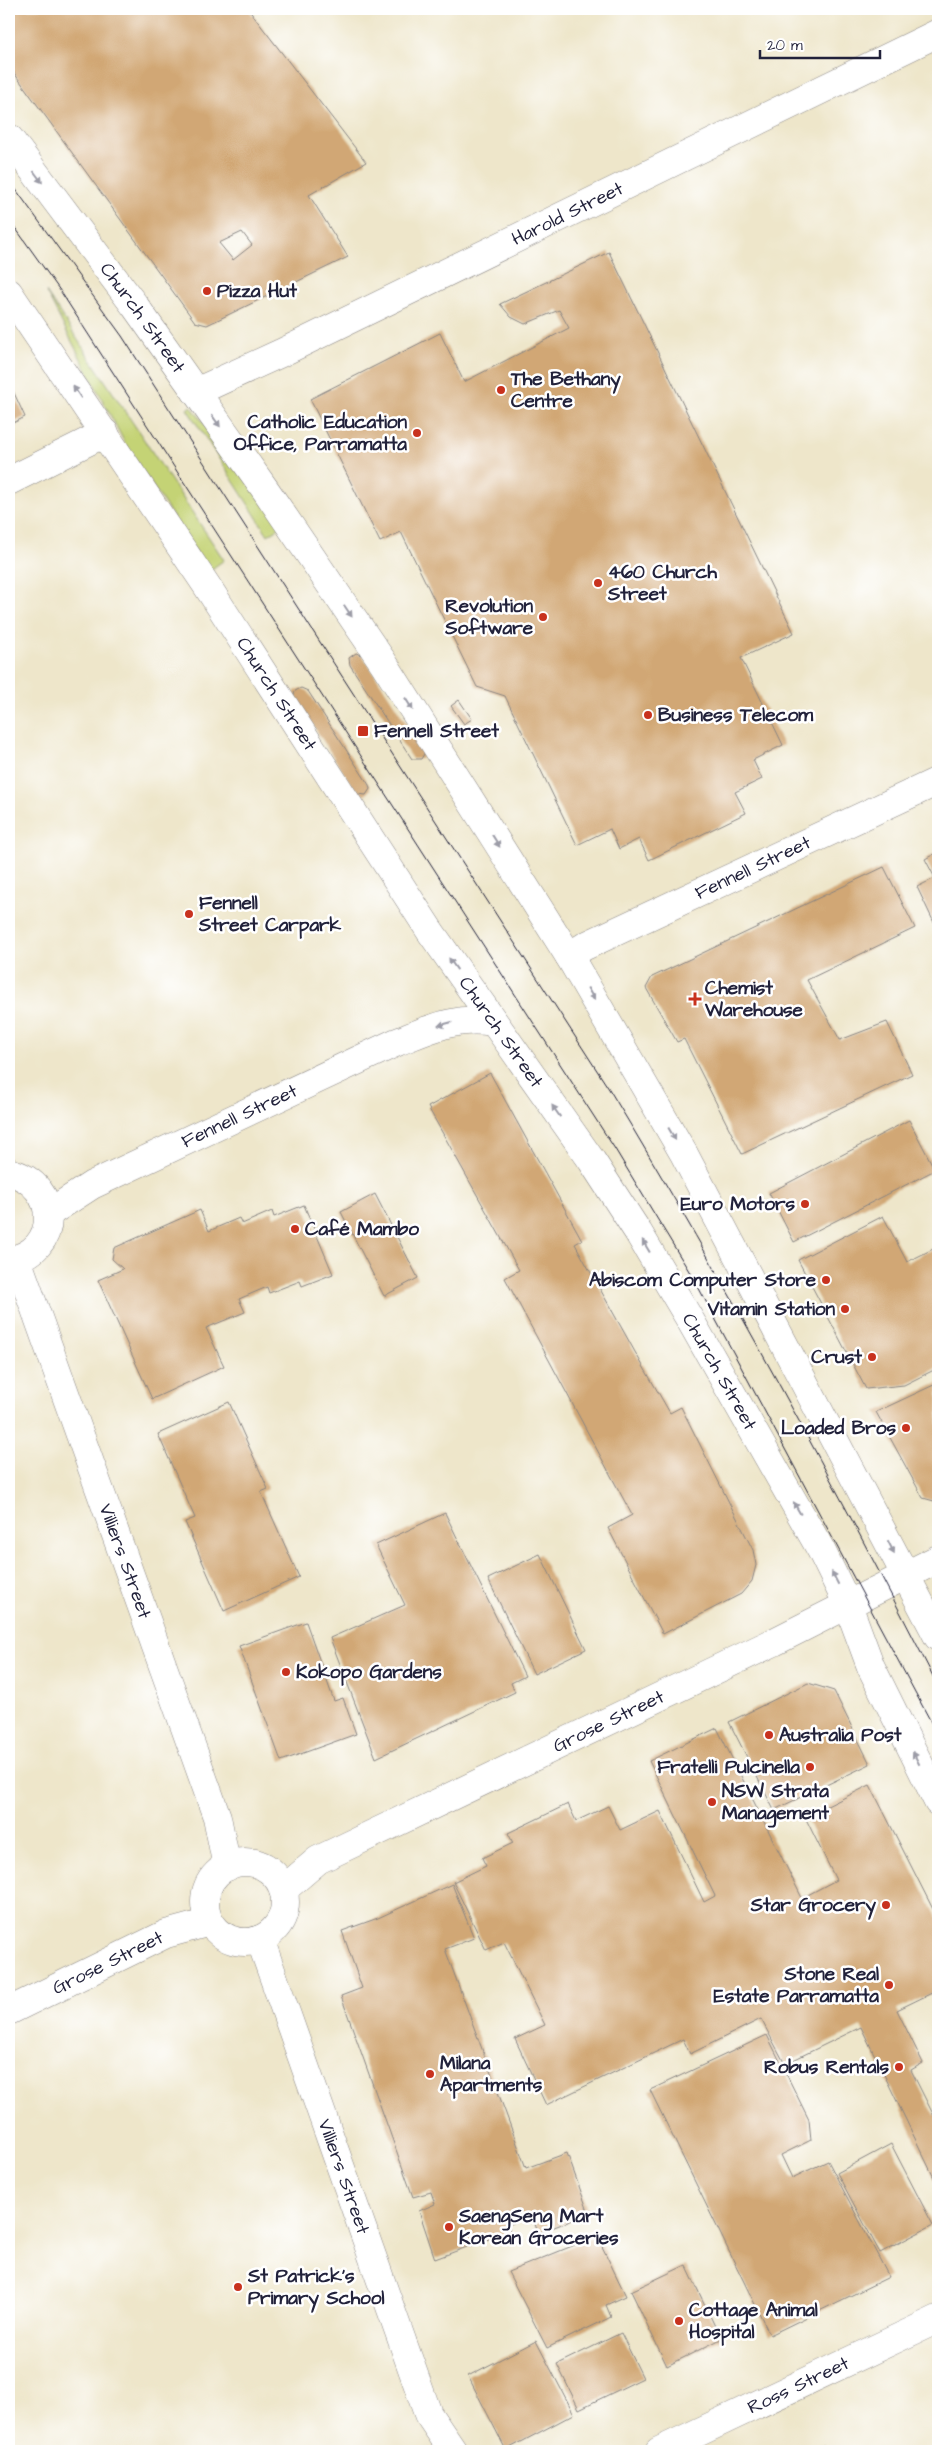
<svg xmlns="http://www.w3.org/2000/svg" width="947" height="2460" viewBox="0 0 947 2460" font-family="'Architects Daughter',sans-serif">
<rect width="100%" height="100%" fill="#fff"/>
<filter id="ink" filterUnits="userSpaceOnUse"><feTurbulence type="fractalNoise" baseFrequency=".02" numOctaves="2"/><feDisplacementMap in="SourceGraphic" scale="10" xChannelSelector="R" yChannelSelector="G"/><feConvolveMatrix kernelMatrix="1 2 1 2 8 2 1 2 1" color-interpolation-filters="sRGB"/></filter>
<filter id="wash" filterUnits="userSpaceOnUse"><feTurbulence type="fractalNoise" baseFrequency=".0096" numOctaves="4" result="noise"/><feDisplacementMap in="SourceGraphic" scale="20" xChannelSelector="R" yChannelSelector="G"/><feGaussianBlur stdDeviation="1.12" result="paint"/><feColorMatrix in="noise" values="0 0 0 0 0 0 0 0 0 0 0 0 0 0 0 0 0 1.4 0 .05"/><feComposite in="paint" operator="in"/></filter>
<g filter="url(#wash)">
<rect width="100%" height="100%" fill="#eee6ca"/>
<!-- green -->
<g fill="#c4d375" stroke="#737a58">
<polygon points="46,292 224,560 209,571 128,449"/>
<polygon points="191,406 282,526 268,535 187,409"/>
</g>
<g id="blocks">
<!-- building -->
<g fill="#d1a774" fill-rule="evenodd">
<path d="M9,9H248L366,162L309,195L348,257L207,325L195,322L9,66ZM242,232L252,245L233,260L219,243Z"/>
<polygon points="609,252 794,633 741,658 783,745 753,760 762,779 735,792 746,813 649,860 639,839 619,849 610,829 577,845 505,696 477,687 401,532 380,542 310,399 440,333 464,382 569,328 559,310 525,324 511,317 500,304"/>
<polygon points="9,382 25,417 9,425"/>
<polygon points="356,653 363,656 423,749 424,754 421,759 412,759 350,665 349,658"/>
<polygon points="301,688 308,691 369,785 370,789 366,795 357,794 294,695 295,691"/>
<polygon points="459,700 472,719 464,724 451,706"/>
<polygon points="938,852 938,931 917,887 935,878 925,859"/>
<polygon points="884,867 915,928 807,980 840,1040 887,1022 912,1074 742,1154 684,1039 677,1042 646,988 652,977"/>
<polygon points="490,1073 582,1240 575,1244 635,1352 670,1413 681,1407 753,1550 756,1565 752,1581 741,1594 663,1634 608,1528 632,1515 505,1278 519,1270 428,1107"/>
<polygon points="909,1120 935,1170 794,1242 769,1193"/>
<polygon points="375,1194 418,1278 384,1296 341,1212"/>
<polygon points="304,1205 333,1274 302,1286 300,1281 269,1293 267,1287 239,1299 245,1312 206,1328 224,1366 152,1399 98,1280 123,1269 112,1259 114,1248 200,1210 209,1231 239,1218 242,1224 272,1211 274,1217"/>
<polygon points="883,1216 907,1262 937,1247 938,1250 938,1368 904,1385 866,1389 798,1260"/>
<polygon points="938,1383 938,1499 934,1501 923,1498 876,1412"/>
<polygon points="229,1402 268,1489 261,1492 299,1577 224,1611 185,1522 195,1518 158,1434"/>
<polygon points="445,1513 525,1676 511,1683 515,1692 376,1758 330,1638 405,1605 376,1545"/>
<polygon points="540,1554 586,1649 534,1674 488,1579"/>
<polygon points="306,1622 334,1701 343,1698 356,1734 281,1761 239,1646"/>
<polygon points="808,1683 834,1691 870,1764 774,1810 729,1722"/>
<polygon points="717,1728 802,1898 836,1880 805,1817 870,1785 938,1919 938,1990 897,2010 923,2063 911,2070 934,2116 938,2114 938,2186 861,2027 785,2064 761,2019 690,2054 683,2039 546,2105 515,2039 545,2025 504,1942 486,1950 453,1882 486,1866 482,1858 513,1843 508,1833 568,1804 576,1821 608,1806 620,1830 660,1811 704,1902 715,1896 649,1761"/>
<polygon points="452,1884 474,1938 445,1949 526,2168 567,2153 589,2214 538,2233 532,2215 508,2225 510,2231 435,2259 419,2211 435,2204 431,2192 413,2197 341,1996 362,1988 342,1931 378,1918"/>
<polygon points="767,2035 809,2120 811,2140 781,2155 792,2178 828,2161 889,2277 770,2335 650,2090"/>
<polygon points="891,2144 933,2225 880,2253 837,2173"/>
<polygon points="597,2236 626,2296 606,2305 611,2317 547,2348 508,2272"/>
<polygon points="686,2265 721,2339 667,2366 631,2291"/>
<polygon points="621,2333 643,2378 579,2409 557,2364"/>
<polygon points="536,2341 574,2414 506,2450 468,2376"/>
<polygon points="824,2445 827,2451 812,2451"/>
</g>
</g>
</g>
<g filter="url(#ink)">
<use href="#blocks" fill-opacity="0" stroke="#888482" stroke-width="1"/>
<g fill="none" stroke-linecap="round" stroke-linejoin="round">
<!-- minor casing -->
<g stroke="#888482" stroke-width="29">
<g id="minor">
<path id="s1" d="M9,138L135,306L267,492L383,662L569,956L684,1154L938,1637"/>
<path id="s2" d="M9,293L207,586L430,931L592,1161L638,1232L689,1318L821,1550L848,1605L871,1667L938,1802"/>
<path id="s3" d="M196,392L281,353L938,33"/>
<polyline points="9,481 105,433"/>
<path id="s4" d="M569,956L585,946L938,781"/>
<path d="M9,1172C62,1185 60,1253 9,1260"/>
<path id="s5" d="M49,1213L92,1185L397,1042C430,1029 455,1016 493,1022"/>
<path id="s6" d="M17,1259L217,1817L227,1867"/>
<circle cx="245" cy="1902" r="40"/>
<path id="s7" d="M283,1890L318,1860L774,1642L938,1559"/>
<path id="s8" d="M260,1939L428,2414L453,2451"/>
<path id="s9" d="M9,2011L166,1934L210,1922"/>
<path id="s10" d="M659,2451L938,2319"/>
</g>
</g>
<!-- minor -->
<use href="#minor" stroke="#fff" stroke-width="28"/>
<!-- tram -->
<g stroke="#22223b" stroke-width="1">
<path d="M9,180L122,336L609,1089C727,1283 835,1484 938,1686"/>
<polyline points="9,219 61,292 615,1149 695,1281 938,1735"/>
</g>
</g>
<!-- one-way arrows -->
<defs><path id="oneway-solid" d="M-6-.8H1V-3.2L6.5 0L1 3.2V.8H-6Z" transform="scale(1.25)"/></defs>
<g fill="#9c9ca7">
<use href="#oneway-solid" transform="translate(38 177) rotate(53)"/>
<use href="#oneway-solid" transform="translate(77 392) rotate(-124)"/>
<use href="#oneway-solid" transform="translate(216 421) rotate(54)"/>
<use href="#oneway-solid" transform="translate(348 611) rotate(56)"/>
<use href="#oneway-solid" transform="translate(409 704) rotate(58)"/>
<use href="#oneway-solid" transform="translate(496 841) rotate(58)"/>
<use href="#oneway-solid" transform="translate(453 964) rotate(-125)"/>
<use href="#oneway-solid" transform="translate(591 994) rotate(60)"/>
<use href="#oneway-solid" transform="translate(445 1024) rotate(165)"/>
<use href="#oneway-solid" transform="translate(556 1111) rotate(-125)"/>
<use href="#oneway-solid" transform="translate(672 1134) rotate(60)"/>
<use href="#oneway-solid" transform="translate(646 1246) rotate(-121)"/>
<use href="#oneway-solid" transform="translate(797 1508) rotate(-120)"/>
<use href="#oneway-solid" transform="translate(891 1547) rotate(63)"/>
<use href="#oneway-solid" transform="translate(835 1578) rotate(-117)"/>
<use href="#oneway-solid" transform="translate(916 1758) rotate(-117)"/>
</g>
</g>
<!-- markers -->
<g fill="#c8321e" stroke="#fff" stroke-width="2">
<circle cx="207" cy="291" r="5"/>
<circle cx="501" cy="390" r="5"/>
<circle cx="417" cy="433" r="5"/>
<circle cx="598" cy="583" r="5"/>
<circle cx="543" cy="617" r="5"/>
<circle cx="648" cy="715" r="5"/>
<rect x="357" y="725" width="12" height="12" rx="2.5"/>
<circle cx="189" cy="914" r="5"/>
<path d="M692.5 991.5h5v5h5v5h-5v5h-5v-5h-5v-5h5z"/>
<circle cx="805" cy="1204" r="5"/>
<circle cx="295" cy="1229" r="5"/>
<circle cx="826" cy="1280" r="5"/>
<circle cx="845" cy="1309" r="5"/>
<circle cx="872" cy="1357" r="5"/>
<circle cx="906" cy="1428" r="5"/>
<circle cx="286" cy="1672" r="5"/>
<circle cx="769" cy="1735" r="5"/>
<circle cx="810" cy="1767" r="5"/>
<circle cx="712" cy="1802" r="5"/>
<circle cx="886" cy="1905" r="5"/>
<circle cx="889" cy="1985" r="5"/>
<circle cx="899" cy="2067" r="5"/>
<circle cx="430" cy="2074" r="5"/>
<circle cx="449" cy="2227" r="5"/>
<circle cx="238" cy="2287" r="5"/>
<circle cx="679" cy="2321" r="5"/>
</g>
<g text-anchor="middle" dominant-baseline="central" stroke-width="5" stroke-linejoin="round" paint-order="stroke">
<!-- street labels -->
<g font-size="19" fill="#22223b" stroke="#fff">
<text stroke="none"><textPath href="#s3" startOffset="412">Harold Street</textPath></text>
<text stroke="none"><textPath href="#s1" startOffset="224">Church Street</textPath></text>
<text stroke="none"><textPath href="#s2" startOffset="482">Church Street</textPath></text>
<text stroke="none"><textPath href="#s4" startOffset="204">Fennell Street</textPath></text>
<text stroke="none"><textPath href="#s2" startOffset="888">Church Street</textPath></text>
<text stroke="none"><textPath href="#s5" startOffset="214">Fennell Street</textPath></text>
<text stroke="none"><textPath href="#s2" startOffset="1292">Church Street</textPath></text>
<text stroke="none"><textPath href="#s6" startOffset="321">Villiers Street</textPath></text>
<text stroke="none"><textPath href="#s7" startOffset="368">Grose Street</textPath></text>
<text stroke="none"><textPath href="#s9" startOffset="110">Grose Street</textPath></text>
<text stroke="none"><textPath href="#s8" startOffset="252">Villiers Street</textPath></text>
<text stroke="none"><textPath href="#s10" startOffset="154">Ross Street</textPath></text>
</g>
<!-- poi labels -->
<g font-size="19" font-weight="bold" fill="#22223b" stroke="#fff" text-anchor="start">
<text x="217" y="291">Pizza Hut</text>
<text x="511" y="379">The Bethany<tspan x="511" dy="22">Centre</tspan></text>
<text x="407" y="422" text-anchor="end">Catholic Education<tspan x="407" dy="22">Office, Parramatta</tspan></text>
<text x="608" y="572">460 Church<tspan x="608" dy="22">Street</tspan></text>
<text x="533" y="606" text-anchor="end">Revolution<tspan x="533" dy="22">Software</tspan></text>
<text x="658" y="715">Business Telecom</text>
<text x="374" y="731">Fennell Street</text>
<text x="199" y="903">Fennell<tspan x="199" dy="22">Street Carpark</tspan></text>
<text x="705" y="988">Chemist<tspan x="705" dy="22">Warehouse</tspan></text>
<text x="795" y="1204" text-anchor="end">Euro Motors</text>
<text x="305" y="1229">Café Mambo</text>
<text x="816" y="1280" text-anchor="end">Abiscom Computer Store</text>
<text x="835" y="1309" text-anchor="end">Vitamin Station</text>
<text x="862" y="1357" text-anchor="end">Crust</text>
<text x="896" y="1428" text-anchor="end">Loaded Bros</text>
<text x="296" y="1672">Kokopo Gardens</text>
<text x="779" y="1735">Australia Post</text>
<text x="800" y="1767" text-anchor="end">Fratelli Pulcinella</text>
<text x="722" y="1791">NSW Strata<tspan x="722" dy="22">Management</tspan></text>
<text x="876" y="1905" text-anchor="end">Star Grocery</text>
<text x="879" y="1974" text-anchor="end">Stone Real<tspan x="879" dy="22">Estate Parramatta</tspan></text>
<text x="440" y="2063">Milana<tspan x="440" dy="22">Apartments</tspan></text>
<text x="889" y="2067" text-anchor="end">Robus Rentals</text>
<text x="459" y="2216">SaengSeng Mart<tspan x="459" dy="22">Korean Groceries</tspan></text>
<text x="248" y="2276">St Patrick's<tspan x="248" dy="22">Primary School</tspan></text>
<text x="689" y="2310">Cottage Animal<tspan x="689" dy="22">Hospital</tspan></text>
</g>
</g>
<!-- margin -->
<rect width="947" height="2460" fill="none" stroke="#fff" stroke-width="30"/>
<!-- scale -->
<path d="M760 50v8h120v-8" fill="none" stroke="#22223b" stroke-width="2.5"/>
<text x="767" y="50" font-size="15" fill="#22223b" stroke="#ffffff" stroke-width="4" paint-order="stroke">20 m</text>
</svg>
